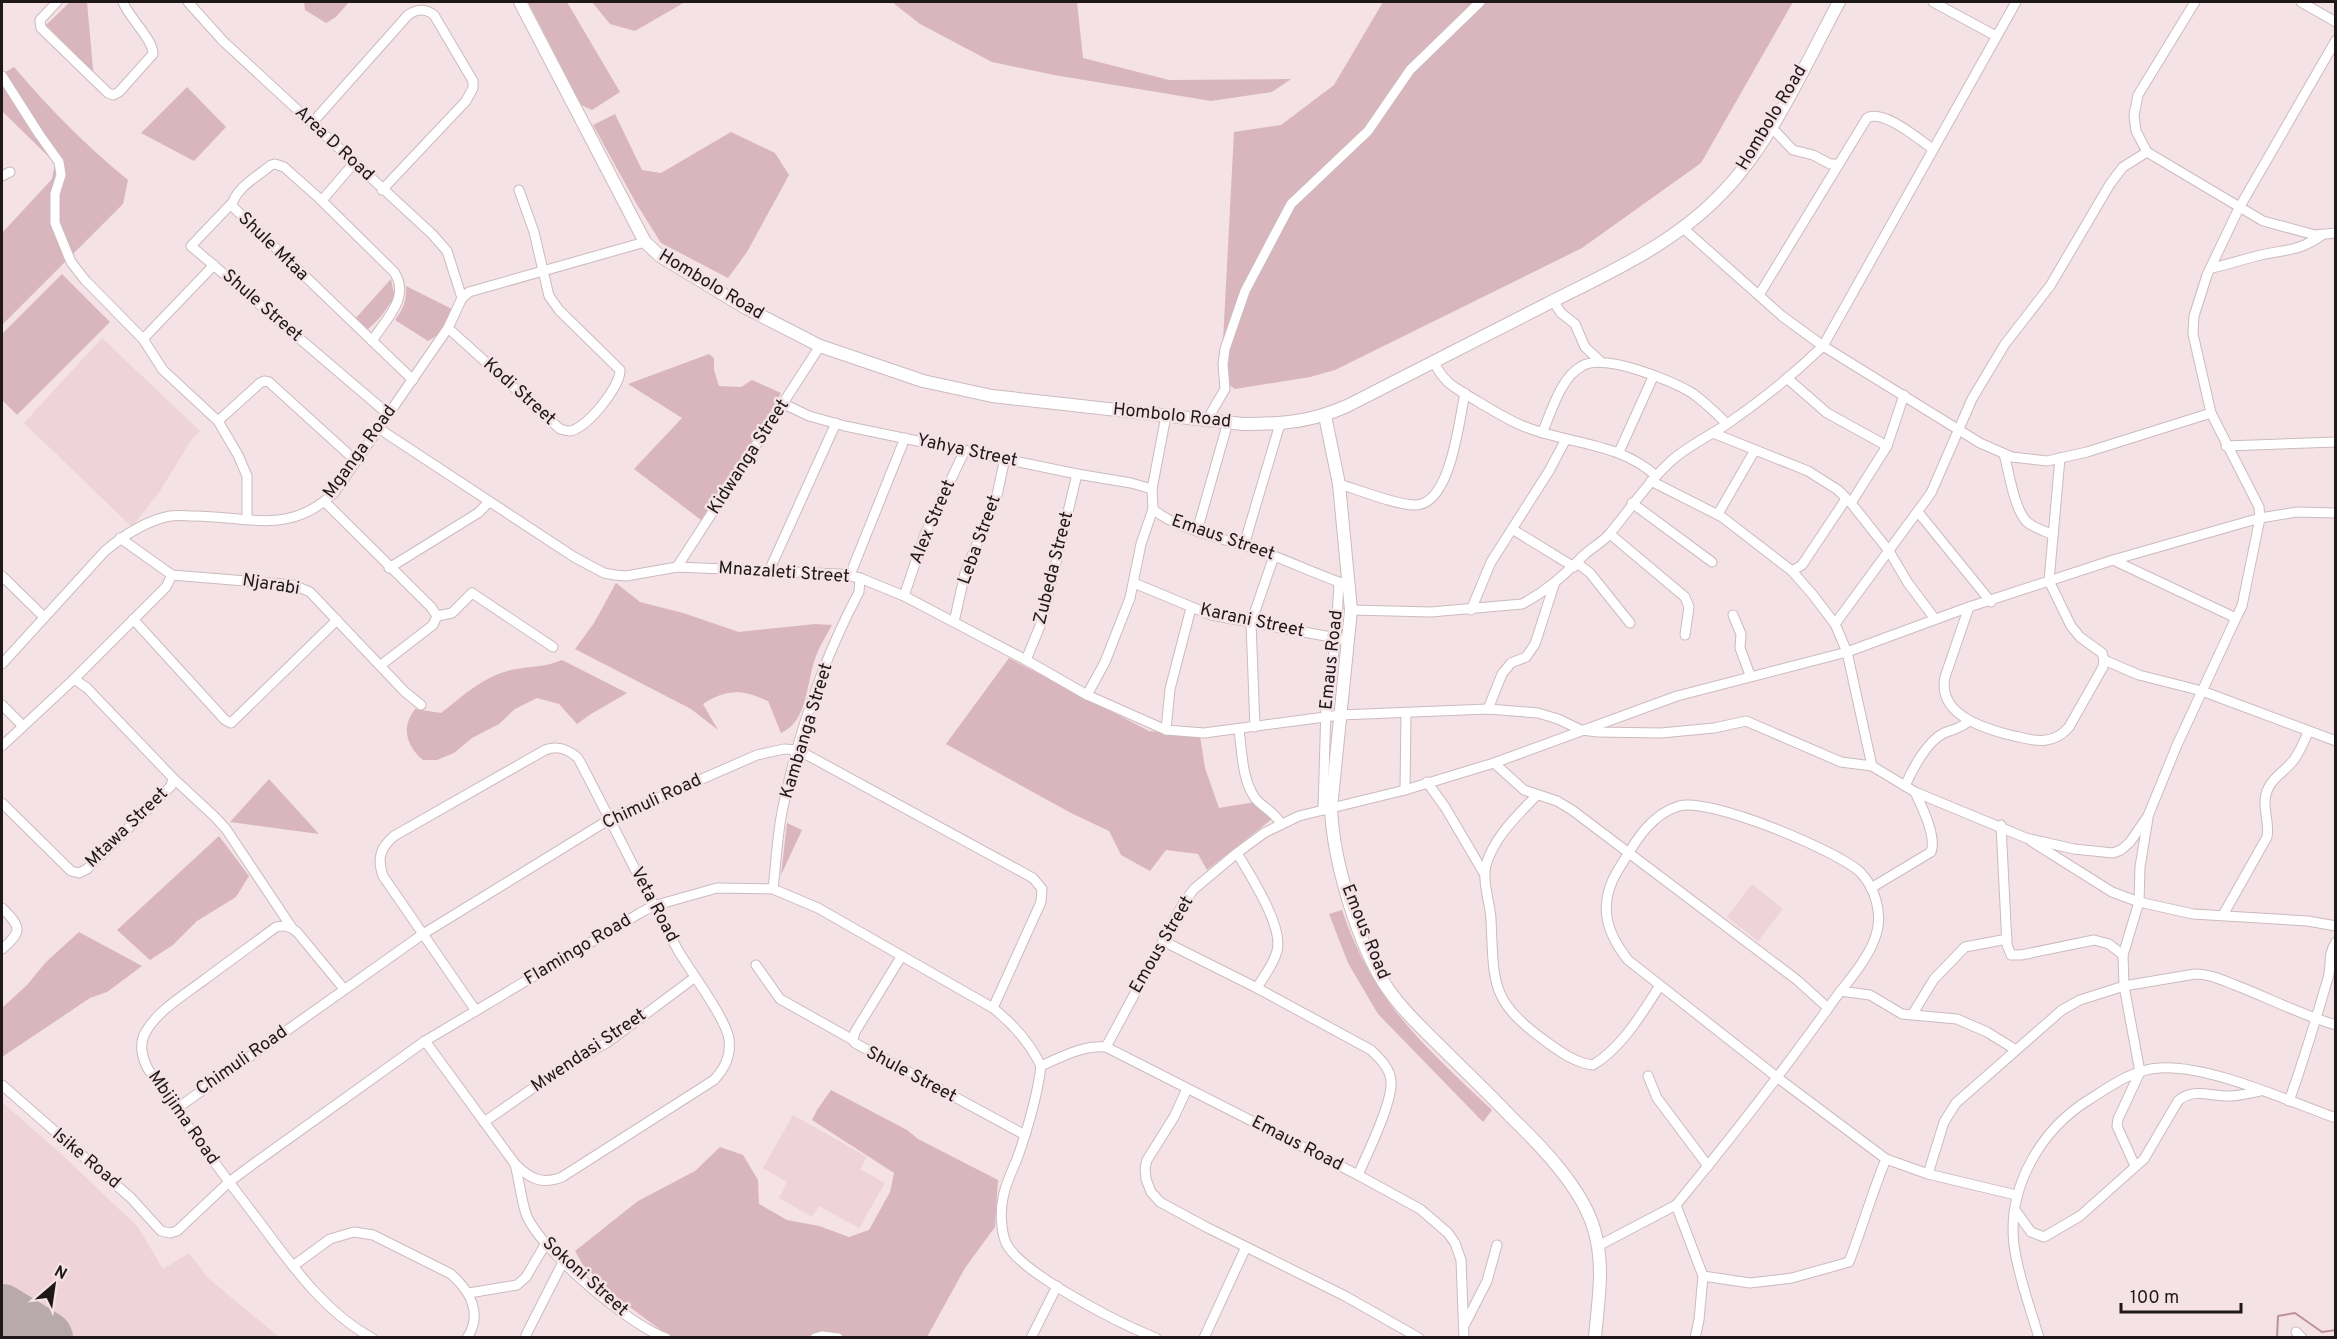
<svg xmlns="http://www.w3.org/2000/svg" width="2337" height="1339" viewBox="0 0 2337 1339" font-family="Overpass,sans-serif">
<rect width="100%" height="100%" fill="#f4e2e6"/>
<!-- built -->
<g fill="#eed3d9">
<polygon points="102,338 200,431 191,440 160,491 132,527 24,423"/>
<polygon points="1752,884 1783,909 1758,941 1727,917"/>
<polygon points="2,1102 59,1152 138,1227 163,1269 189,1253 208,1278 279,1337 2,1337"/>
<polygon points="793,1115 867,1157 860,1169 885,1183 859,1228 819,1206 812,1217 779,1198 787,1182 763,1168"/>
</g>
<!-- green -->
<g fill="#d9b6be">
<polygon points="70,2 87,2 94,80 82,61 46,25"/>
<polygon points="304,2 349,2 336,17 326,23 305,10"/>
<polygon points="528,2 567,2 620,92 592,110 581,105"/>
<polygon points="592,2 685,2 635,31 610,24"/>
<polygon points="892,2 1077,2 1083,58 1169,80 1291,79 1272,92 1211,101 1054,75 992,62 920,24"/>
<polygon points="1383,2 1793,2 1701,163 1582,248 1335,370 1310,377 1235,389 1221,379 1234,132 1281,125 1334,85"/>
<path d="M14,67C49,108 86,146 128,180L123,204L2,325V233L52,179L55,163L2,111V74Z"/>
<polygon points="187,87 226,127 194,161 141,133"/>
<polygon points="615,114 642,170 661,173 731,132 775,153 789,175 747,252 728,278 661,243 636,203 593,125"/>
<polygon points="62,274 110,322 17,415 2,400 2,334"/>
<path d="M391,279L395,298C385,309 381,319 368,329L355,319Z"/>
<path d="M406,286L452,309L438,335L428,341L395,320C403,310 407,300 406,286Z"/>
<polygon points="709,354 714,358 714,370 719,386 741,387 752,380 781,393 745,456 701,520 634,469 682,418 628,384"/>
<path d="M616,583L640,602L683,613L739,632L815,624L832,625C826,636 819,647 815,659C806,684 808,721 781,733L768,701C742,690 729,688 703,704L718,730L691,709L575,649L594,623Z"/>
<polygon points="1009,658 1149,731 1200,736 1205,768 1219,808 1255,802 1272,819 1207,870 1198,854 1166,850 1150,871 1121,855 1109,831 1071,813 946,744"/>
<path d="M562,660L627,693L591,714L577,724L559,704L537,698L515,709L499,724L472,738L454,753L437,760H423C406,746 401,727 415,709L441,713C464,695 486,674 516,669C534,666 545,667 562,660Z"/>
<polygon points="269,779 319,834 230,822"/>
<polygon points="787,823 802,830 781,875"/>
<polygon points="219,836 249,876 236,897 197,921 173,945 150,960 117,930"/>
<path d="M1342,910C1374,1003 1423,1045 1492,1110L1483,1122L1378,1014L1348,963L1329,914Z"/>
<polygon points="79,932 142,966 107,992 90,998 2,1057 2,1008 27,985 46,962"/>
<polygon points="831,1090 907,1130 918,1139 998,1180 995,1227 965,1268 927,1337 670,1337 619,1299 583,1265 575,1251 638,1201 695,1171 720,1147 743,1155 758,1180 759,1204 787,1220 819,1226 849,1237 869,1230 890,1192 894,1173 812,1120 817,1110"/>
</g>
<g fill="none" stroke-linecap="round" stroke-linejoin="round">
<!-- stream -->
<polyline stroke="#bd919b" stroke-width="2" points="2277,1338 2278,1316 2295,1313 2322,1332 2336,1330"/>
<!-- runway -->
<polyline stroke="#b8a9ac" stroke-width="54" points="2,1311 46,1338"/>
<!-- minor casing -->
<g stroke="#ccbbbe" stroke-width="11">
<g id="minor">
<path d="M57,2L40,20L41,28L108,93L113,95L119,92L153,54C153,39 129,18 123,2"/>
<polyline points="188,2 223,41 432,234 447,251 462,298"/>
<polyline points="1933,2 1996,36"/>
<polyline points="2195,2 2138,95 2134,115 2136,131 2147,152 2263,221 2315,235 2336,233"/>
<polyline points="2301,2 2336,22"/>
<polyline points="2,76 39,134 59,162 61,175 55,194 55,223 71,262 85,280 143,339 163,370 218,421 238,455 247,476 247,519"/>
<path d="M312,123L408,15C417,9 425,8 434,15L473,81V88L466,101L382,190"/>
<polyline points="1771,127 1793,150 1813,155 1830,164 1839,164"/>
<path d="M354,163L324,198L320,199L284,167L275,164L271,165C258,176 234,189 232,206L413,380"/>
<polyline points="2,176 10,172"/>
<path d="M320,199L394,272C411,297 386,319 372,341"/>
<polyline points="232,203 191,246 388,414"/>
<polyline points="1683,228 1782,316 1823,346 1980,443 2012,457 2047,461 2087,452 2211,413"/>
<path d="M2211,268C2228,265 2243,259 2261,255C2287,249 2298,252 2322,235"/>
<path d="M1759,295L1867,118C1884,109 1918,139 1933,149"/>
<polyline points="1553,301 1561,313 1575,324 1585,347 1600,361"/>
<path d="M448,328L560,429C560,429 568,431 569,431C586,430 621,386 620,370L559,310L549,296L534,232L519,190"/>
<polyline points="143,339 214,265"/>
<path d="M1434,362C1445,385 1456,388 1477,401C1494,411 1512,423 1531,429C1573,444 1622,444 1656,476"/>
<polyline points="1788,379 1827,413 1887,446"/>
<polyline points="784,404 809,416 845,426 1077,474 1131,483 1152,489"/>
<path d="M1166,416L1152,489L1153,509C1176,530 1228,539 1258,550C1289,561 1318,575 1350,586"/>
<polyline points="1207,420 1225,389 1223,364 1225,349 1245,291 1291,204 1368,131 1410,70 1480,2"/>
<polyline points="218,421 260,383 264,381 269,382 356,461"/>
<polyline points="378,428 574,557 604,573 615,575 626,576 677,567 840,574 860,578 904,596 1026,660 1087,695 1166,730 1204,733 1340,715 1488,709 1538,713 1558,719 1581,730 1598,732 1661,733 1714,728 1746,721 1841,762 1872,766 1915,792 2026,838 2074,849 2113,853 2121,850 2130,842 2148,816 2177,745 2236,618 2242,606 2260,518 2259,507 2211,413 2193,334 2194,316 2207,275 2239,208 2336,40"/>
<path d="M1542,433C1552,411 1560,378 1582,366C1604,353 1671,380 1692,393C1705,402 1716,413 1727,424"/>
<polyline points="1713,433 1808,471 1838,490 1851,503 1889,551 1908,583 1935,619"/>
<polyline points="2226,446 2336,442"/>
<polyline points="1619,452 1653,377"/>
<path d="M2004,454C2009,472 2014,509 2027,522C2034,528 2045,531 2053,535"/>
<polyline points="1651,481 1722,517 1792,571 1813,595 1835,624 1847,652 1872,766"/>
<path d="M1339,484C1360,490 1395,505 1415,505C1451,505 1459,420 1465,393"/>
<polyline points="325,502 431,607 437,616 433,625 381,665"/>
<polyline points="1632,503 1712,562"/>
<polyline points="1851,503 1887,446 1904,395"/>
<polyline points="1918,512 1991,602"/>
<polyline points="1718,514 1755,450"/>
<polyline points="1512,529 1574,567"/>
<polyline points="1197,531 1228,422"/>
<polyline points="1610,534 1685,597 1689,607 1685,635"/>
<polyline points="120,538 172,575 294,585 310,592 405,692 421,705"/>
<polyline points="1244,545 1280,424"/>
<polyline points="2113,560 2236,618"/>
<polyline points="1577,563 1590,573 1630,623"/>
<polyline points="677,567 820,346"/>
<polyline points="389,568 478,513 489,502"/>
<polyline points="769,571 836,423"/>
<polyline points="1792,571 1802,565 1846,499"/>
<polyline points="850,575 905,438"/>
<polyline points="2,576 43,616"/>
<polyline points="1134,583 1211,615 1342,639"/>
<polyline points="904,596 925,534 965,450"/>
<path d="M1969,607L1945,677C1937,715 1985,729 2014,736C2024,738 2036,742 2046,740C2056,739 2063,734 2069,727L2103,667L2104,660L2102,653L2080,637L2071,626L2049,581L2060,458"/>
<path d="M1351,610L1431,612L1522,604C1547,591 1564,575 1583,556C1592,547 1604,542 1611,532C1631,508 1647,483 1670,462C1687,446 1708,437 1727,424C1762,400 1793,375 1823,346L2016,2"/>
<polyline points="1471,610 1491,562 1549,471 1566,439"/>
<polyline points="1733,615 1741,634 1740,648 1750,675"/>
<polyline points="437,616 452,613 472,593 553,647"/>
<polyline points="133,619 225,720 231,723 337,620"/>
<polyline points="954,622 965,573 997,495 1005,458"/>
<polyline points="1835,624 1931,493 1972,399 2005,344 2050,286 2110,184 2123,167 2147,152"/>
<polyline points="1026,660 1042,621 1077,474"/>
<polyline points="2104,660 2139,675 2202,691 2336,741"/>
<path d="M2,664L105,551C124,535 145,521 170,516C178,515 186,516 193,516C250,516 288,536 334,493L448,328L462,298L469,292L645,242"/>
<polyline points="74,679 166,587 172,575"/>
<polyline points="1087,695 1105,662 1130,598 1141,544 1153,509"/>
<polyline points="2,705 22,725"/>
<polyline points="1488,709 1502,674 1511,663 1526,657 1535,644 1554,585"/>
<polyline points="1255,727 1251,623 1274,556"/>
<polyline points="1166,730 1170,689 1191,608"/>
<path d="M1239,730C1242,751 1242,780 1255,798C1263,808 1275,812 1281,824"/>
<polyline points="2,746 74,679 87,688 173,778 171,786 87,869 79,873 71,871 2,803"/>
<polyline points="1494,763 1524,790 1557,801 1572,810 1797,980 1828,1008"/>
<polyline points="173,778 215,817 226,829 292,928"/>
<polyline points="1427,782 1445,807 1485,875"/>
<path d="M1905,786C1912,770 1927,741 1944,733C1954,729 1960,729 1969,721"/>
<polyline points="1405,790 1406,713"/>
<path d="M1536,796C1517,816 1494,837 1486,865C1482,883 1490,902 1491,919C1494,986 1490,1001 1548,1043C1562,1053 1576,1063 1593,1065C1622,1047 1641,1015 1659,987"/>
<polyline points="1323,810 1326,706 1336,638 1339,582"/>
<polyline points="2001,825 2007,945 2011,955 2021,955 2094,940 2109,944 2123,955"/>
<polyline points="2031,841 2112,892 2139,902 2193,914 2308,921 2336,926"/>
<path d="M1237,853C1250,875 1284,927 1277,951C1274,964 1263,977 1257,988"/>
<path d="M1871,888L1931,852C1937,837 1922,807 1915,792"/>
<path d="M773,889C776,864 777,837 782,812C797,737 823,660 859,592L860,578"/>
<path d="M2,908C21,927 23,931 2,949"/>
<path d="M2223,915L2267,837C2270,822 2262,809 2266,794C2270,779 2283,773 2293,761C2299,753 2304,742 2308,732"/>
<path d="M1163,941L1257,988L1371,1050C1380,1059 1390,1068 1391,1081C1393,1102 1367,1154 1358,1175"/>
<polyline points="901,957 855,1032 853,1040 855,1043 1025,1135"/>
<polyline points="756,965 780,999 853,1040"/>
<path d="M344,989L297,932C290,926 284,925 276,927C252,945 228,962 204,980C184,995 157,1011 145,1033C139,1044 142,1058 148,1069C183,1120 220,1171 258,1220C290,1263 324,1312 372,1338"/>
<polyline points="1840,991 1870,995 1902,1014 1957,1019 1987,1032 2016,1050"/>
<polyline points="1912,1015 1934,979 1965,947 2007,939"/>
<path d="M425,1041L515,1164C530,1179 542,1185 562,1177L714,1080C725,1068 731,1056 729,1039C726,1019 691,972 679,952C643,888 612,822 578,758C568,749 558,745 545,750L394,836C380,848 377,859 383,876L476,1011"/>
<polyline points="1106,1047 1184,902 1194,889 1237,853 1264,833 1299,816 1405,790 1494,763 1677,696 1847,652 1969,607 2113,560 2260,518 2297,512 2336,513"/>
<path d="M1041,1066C1061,1057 1083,1045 1106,1047L1358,1175L1420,1209L1448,1233L1455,1243L1461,1260L1464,1338"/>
<path d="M1041,1066C1037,1099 1028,1128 1017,1159C1012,1171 1005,1185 1003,1198C1000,1211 1001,1231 1006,1243C1021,1274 1123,1325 1156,1338"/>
<polyline points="1648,1076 1657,1098 1708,1166"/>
<path d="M2,1085L131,1198L161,1231L170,1233L177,1231L229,1182L256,1162L425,1041L640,913L653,906L717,888L773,889L818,908L993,1008C1013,1024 1030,1043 1041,1066"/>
<polyline points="1187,1089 1174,1117 1147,1160 1145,1168 1146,1179 1151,1192 1160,1202 1206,1227 1345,1296 1419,1338"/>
<path d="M2289,1101C2304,1060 2316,1019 2328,978C2332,964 2327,956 2336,942"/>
<polyline points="176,1109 423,934 610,819 757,755 784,749 798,750 1033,878 1042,889 1041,902 993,1008"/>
<polyline points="484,1122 559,1070 608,1042 694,978"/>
<path d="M515,1164C519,1180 521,1198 526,1214C539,1249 630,1326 666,1338"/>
<polyline points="2135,1166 2117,1126 2118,1119 2140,1072 2124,986 2123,955 2139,902 2140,867 2148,818"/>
<path d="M1928,1174L1944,1122L1956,1103L2062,1010L2080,1000L2124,986L2195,974C2210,974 2222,980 2235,985C2269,998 2301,1015 2336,1025"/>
<path d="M1676,1205L1703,1276L1750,1283L1792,1278L1849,1262C1862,1228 1872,1193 1886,1159"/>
<path d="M2015,1210L2031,1232L2044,1237L2080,1216L2144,1159L2178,1101C2192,1087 2213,1097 2230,1096C2240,1096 2250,1093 2260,1091"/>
<path d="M1598,1246L1676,1205L1685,1194C1735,1133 1783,1071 1829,1007C1844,985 1868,961 1876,935C1883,914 1875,887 1860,872C1836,850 1709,797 1679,806C1648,816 1635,843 1618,870C1598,903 1605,931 1628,960L1778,1078L1886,1159L1928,1174L2016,1195"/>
<path d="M293,1266L330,1239L354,1232L373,1235L451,1274C470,1291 483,1314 467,1338"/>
<polyline points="469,1293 517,1285 526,1277 546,1243"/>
<polyline points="1465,1324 1487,1281 1497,1245"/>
<polyline points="2296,1332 2302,1338"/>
<polyline points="526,1335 563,1262"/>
<polyline points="815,1338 822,1336 838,1338"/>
<polyline points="1031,1338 1057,1286"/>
<polyline points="1204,1338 1246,1247"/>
<polyline points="1695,1338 1699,1320 1703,1276"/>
<path d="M2039,1338C2030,1307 2018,1276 2014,1245C2007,1187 2041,1129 2090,1099C2112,1085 2134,1069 2160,1068C2210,1065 2288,1101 2336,1118"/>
</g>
</g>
<!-- tertiary casing -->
<g stroke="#ccbbbe" stroke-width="14">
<g id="tertiary">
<path d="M520,2L645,242L660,256L746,308L820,346L923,381L992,396L1243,424C1283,424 1311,422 1347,406C1413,372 1479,339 1545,305C1608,273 1675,244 1724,191C1772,141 1806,63 1839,2"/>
<path d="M1325,416L1339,484L1351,610L1331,808C1333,860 1358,946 1388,989C1404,1012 1424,1030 1443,1049C1466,1072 1489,1094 1511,1117C1541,1146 1582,1188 1594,1229C1605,1266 1598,1300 1595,1338"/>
</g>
</g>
<!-- minor -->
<use href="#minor" stroke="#fff" stroke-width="9"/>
<!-- tertiary -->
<use href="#tertiary" stroke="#fff" stroke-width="12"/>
</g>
<g text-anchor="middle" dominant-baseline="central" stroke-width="5" stroke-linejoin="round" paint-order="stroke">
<!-- street labels -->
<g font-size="18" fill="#1e1819" stroke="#f4e2e6">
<text transform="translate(1772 118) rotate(-59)">Hombolo Road</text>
<text transform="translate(334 144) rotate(43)">Area D Road</text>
<text transform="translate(273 247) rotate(44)">Shule Mtaa</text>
<text transform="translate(711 285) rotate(31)">Hombolo Road</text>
<text transform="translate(262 306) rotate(41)">Shule Street</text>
<text transform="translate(519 392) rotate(42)">Kodi Street</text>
<text transform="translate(1172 416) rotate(6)">Hombolo Road</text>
<text transform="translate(967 451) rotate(12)">Yahya Street</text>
<text transform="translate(360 452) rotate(-54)">Mganga Road</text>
<text transform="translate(749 457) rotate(-57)">Kidwanga Street</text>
<text transform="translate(933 522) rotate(-67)">Alex Street</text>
<text transform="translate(1223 538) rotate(19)">Emaus Street</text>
<text transform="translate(980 540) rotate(-70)">Leba Street</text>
<text transform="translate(1054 568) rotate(-76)">Zubeda Street</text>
<text transform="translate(784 573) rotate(4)">Mnazaleti Street</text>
<text transform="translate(271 585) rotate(9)">Njarabi</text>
<text transform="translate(1252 621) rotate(12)">Karani Street</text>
<text transform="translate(1332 660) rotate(-84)">Emaus Road</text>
<text transform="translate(807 731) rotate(-73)">Kambanga Street</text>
<text transform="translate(652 802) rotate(-25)">Chimuli Road</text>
<text transform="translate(127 828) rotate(-44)">Mtawa Street</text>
<text transform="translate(654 905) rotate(62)">Veta Road</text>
<text transform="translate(1365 932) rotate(68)">Emous Road</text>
<text transform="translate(1162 945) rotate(-60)">Emous Street</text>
<text transform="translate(578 950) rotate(-31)">Flamingo Road</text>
<text transform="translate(589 1051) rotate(-34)">Mwendasi Street</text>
<text transform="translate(242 1061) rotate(-35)">Chimuli Road</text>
<text transform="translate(911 1075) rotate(28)">Shule Street</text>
<text transform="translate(183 1118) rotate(55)">Mbijima Road</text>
<text transform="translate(1297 1144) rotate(27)">Emaus Road</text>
<text transform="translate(86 1159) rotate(40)">Isike Road</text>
<text transform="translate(585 1277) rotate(42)">Sokoni Street</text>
</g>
</g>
<!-- border -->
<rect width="2337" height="1339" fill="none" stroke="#1e1819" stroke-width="6"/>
<!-- north arrow -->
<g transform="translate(54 1285) rotate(29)" stroke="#f4e2e6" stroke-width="4.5" paint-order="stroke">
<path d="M0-4.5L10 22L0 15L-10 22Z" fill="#1e1819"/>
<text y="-9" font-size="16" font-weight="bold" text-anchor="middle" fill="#1e1819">N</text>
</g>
<!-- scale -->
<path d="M2121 1303v9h120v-9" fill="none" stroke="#1e1819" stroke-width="3"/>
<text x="2130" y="1303" font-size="18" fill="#1e1819" stroke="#f4e2e6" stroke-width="4.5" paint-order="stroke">100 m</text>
</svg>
